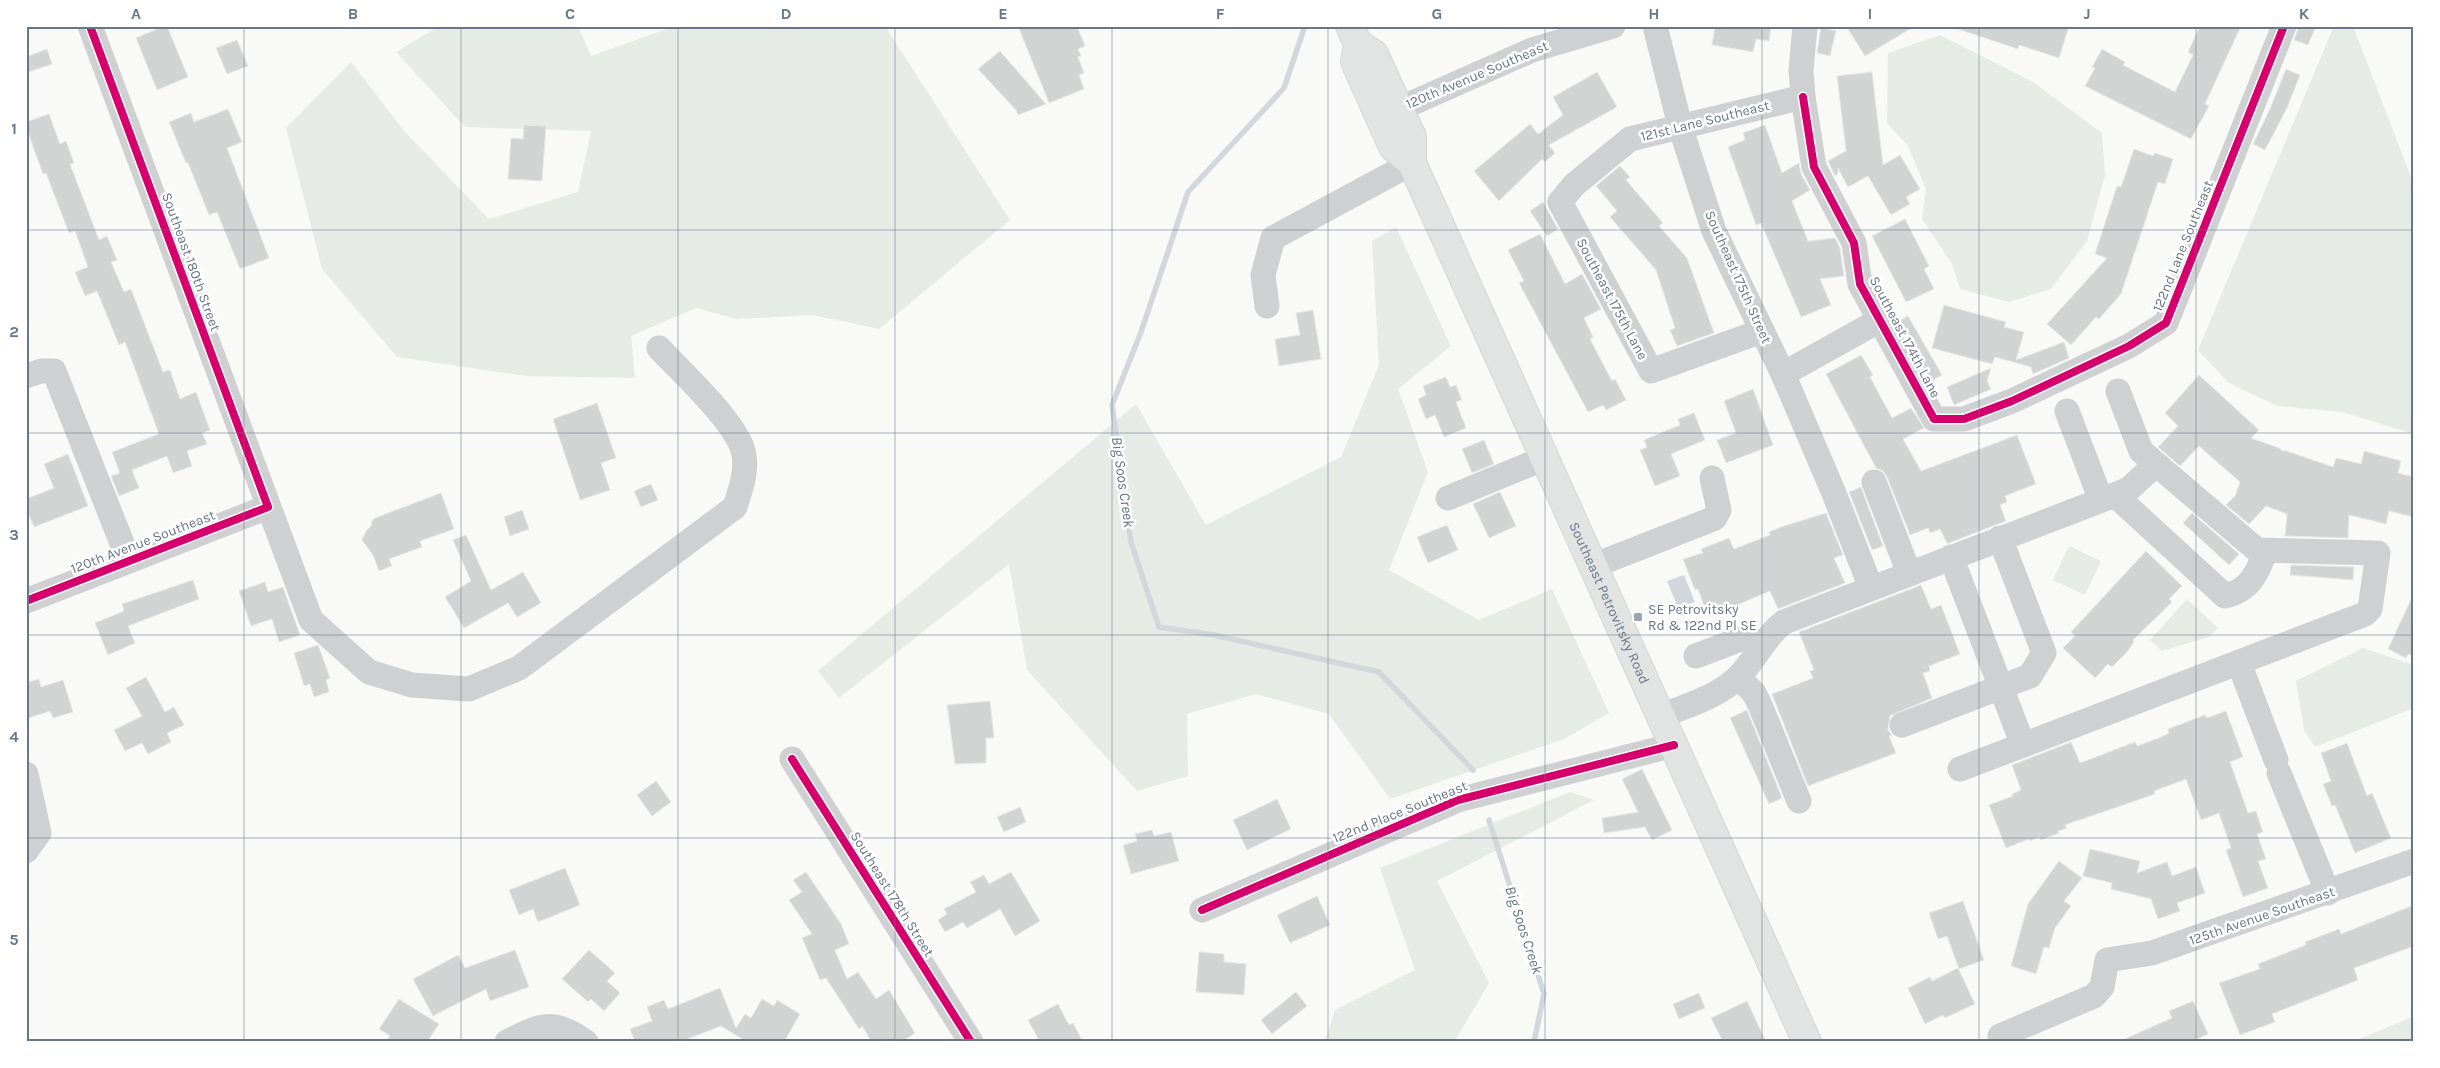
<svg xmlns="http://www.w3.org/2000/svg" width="2440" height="1068" viewBox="0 0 2440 1068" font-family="Karla,sans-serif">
<rect width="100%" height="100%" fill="#f9f9f8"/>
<!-- green -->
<g fill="#e7ebe5">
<polygon points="439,26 578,26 591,56 675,26 885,26 1010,220 879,329 813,315 736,319 696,308 631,336 635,378 526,376 397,357 322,269 286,128 351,62 404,131 489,219 578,192 591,131 465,127 396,52"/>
<polygon points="2334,26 2353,26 2414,185 2414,434 2342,412 2277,406 2229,383 2198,350"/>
<polygon points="1940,35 2033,82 2102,133 2105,175 2087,241 2051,289 2009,302 1960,289 1952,264 1922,219 1926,189 1908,146 1887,123 1888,53"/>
<polygon points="1396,227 1451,346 1398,389 1428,472 1389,570 1479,620 1552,589 1609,713 1564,739 1390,799 1329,714 1256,694 1187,714 1188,776 1137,791 1027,670 1009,564 839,698 818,671 1136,404 1206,525 1341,457 1379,365 1372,241"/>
<polygon points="2069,546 2101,561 2085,595 2053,580"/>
<polygon points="2187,599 2218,628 2209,637 2162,651 2150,640"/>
<polygon points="2363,648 2414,665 2414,708 2315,747 2304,730 2296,681"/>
<polygon points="1570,792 1594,800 1437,881 1489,983 1454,1042 1325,1042 1335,1010 1415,970 1380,868"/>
<polygon points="2414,1016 2414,1042 2352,1042"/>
</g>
<!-- water -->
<polygon fill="#d1d7db" points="1684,575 1695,602 1678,608 1667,581"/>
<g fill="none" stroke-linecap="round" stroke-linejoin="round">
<!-- stream -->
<g stroke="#d1d7db" stroke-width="5.5">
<polyline points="1305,26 1284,88 1188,192 1141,332 1112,405 1131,542 1159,627 1214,635 1379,672 1473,770"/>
<polyline points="1489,820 1544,994 1534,1042"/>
</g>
</g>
<!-- building -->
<g fill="#d2d4d4" stroke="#e8e8e8">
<polygon points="164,26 167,26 188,77 157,90 136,38"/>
<polygon points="1018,26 1077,26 1085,46 1078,49 1081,56 1078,57 1084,73 1079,75 1084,89 1049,103"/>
<polygon points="1715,26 1771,26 1769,41 1756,39 1753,52 1712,45"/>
<polygon points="1846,26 1915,26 1865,56"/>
<polygon points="1958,26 2069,26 2059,58 2019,45 2018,49 1958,29"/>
<polygon points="2200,26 2241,26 2205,104 2209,106 2191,139 2085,86 2095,68 2092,67 2102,49 2125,62 2123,65 2175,92 2193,55 2188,52"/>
<polygon points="2299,26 2316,26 2308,45 2294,40"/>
<polygon points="1821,27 1836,31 1830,56 1817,53"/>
<polygon points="237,40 248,66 227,74 216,48"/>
<polygon points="47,49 52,64 26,73 26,57"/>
<polygon points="1000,51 1046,104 1018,115 1016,110 978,69"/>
<polygon points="2286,69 2300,75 2287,108 2265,150 2253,144 2270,109"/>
<polygon points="1597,72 1617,107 1549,145 1555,153 1545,162 1542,159 1499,201 1474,171 1530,124 1538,134 1563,115 1553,97"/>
<polygon points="1872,72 1883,165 1900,155 1920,189 1906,197 1910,204 1891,215 1868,176 1848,187 1838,168 1838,173 1835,176 1828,161 1846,151 1837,76"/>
<polygon points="228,109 242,142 227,148 269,258 240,269 217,212 209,215 188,163 186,163 169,122 191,113 194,122"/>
<polygon points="49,114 60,144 66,141 74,163 70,164 99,240 107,236 117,260 111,262 124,292 131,289 163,372 170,370 180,399 196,392 210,430 202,433 207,444 187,451 192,466 173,473 167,456 132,470 139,488 119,496 111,476 120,473 112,452 159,434 125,342 119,345 97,291 85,296 75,272 88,267 75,231 69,233 46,173 43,174 26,127 26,122"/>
<polygon points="524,125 546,126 542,181 508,179 511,138 523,139"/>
<polygon points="1765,125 1782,173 1799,163 1801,174 1810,190 1792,201 1808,241 1835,238 1840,248 1844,276 1820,279 1831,305 1801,317 1761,223 1756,225 1728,147 1745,140 1743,133"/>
<polygon points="2134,149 2153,156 2155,153 2173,159 2165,184 2158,182 2121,294 2099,319 2096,317 2071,345 2047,324 2107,258 2095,254 2117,186 2121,187"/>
<polygon points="1620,166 1630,177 1626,180 1663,223 1659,226 1687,258 1714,333 1677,346 1670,330 1675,328 1656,270 1610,217 1617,211 1596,186"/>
<polygon points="1543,202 1558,229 1547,236 1530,211"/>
<polygon points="1905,219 1929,266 1924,269 1934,289 1906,302 1872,236"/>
<polygon points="1540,234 1565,284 1582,274 1601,309 1584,318 1593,337 1590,339 1612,381 1615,379 1626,400 1606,410 1603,405 1588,412 1519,283 1524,281 1508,250"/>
<polygon points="1944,305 2006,322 2004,327 2024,332 2016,360 2064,342 2069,358 2033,374 2031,367 1995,357 1992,364 1932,348"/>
<polygon points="1313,310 1321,359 1279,366 1275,339 1300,335 1296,313"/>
<polygon points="1908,316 1942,375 1930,382 1897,322"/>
<polygon points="1861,355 1873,375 1870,377 1892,418 1911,408 1924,428 1903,439 1921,471 2017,435 2036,484 2005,496 2007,502 2000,505 2006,521 1949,543 1947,543 1940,529 1930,533 1928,528 1910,535 1887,477 1883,471 1876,468 1826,374"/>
<polygon points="1991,368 1987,381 1991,389 1954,405 1947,387"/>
<polygon points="2199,375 2259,430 2251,438 2279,448 2284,452 2284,450 2333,467 2336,458 2361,464 2364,451 2401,461 2398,473 2414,477 2414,517 2389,511 2386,524 2349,515 2348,538 2285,536 2287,514 2266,506 2249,524 2226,505 2235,496 2240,482 2199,446 2180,466 2158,447 2178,426 2165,413"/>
<polygon points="1446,377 1450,387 1456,385 1462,400 1456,402 1466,428 1444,437 1435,415 1426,419 1418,399 1426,395 1423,386"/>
<polygon points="1753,389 1773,445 1726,463 1717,440 1736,433 1724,401"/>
<polygon points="597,403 616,458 601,463 610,490 580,500 553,419"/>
<polygon points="1694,413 1705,440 1671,454 1680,476 1655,486 1640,450 1647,447 1644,440 1680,425 1678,419"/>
<polygon points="1484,440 1494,464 1472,473 1462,449"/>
<polygon points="68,454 88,506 34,527 26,508 26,499 54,488 44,464"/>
<polygon points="651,484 658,500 641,507 634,491"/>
<polygon points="1861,487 1883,546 1872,550 1849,492"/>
<polygon points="1500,492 1516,526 1489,538 1473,504"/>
<polygon points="441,493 454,529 420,541 422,547 389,559 392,566 379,571 373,555 362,540 366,531 372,525 371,522 375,518"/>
<polygon points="522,510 529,529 510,536 504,517"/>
<polygon points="1826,513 1843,555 1834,558 1845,583 1778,609 1770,591 1711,616 1707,605 1704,606 1698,589 1695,590 1683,559 1703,553 1701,549 1729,538 1734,549 1770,535 1769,532 1781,527"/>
<polygon points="2192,513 2239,554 2229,565 2183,523"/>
<polygon points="1447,525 1458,550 1428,563 1417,537"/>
<polygon points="466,535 491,590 523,572 541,603 517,617 508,603 464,628 445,597 471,581 453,540"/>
<polygon points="2146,551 2182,586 2169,599 2172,602 2133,640 2134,642 2127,652 2112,667 2108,664 2095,678 2063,648 2075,636 2071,632"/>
<polygon points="2291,565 2354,567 2353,580 2290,575"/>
<polygon points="193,580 199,599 128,626 135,643 108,655 95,623 124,611 122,604"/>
<polygon points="265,582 268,592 283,587 300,635 279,642 272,619 251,626 239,591"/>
<polygon points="1921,585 1931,609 1941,605 1960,654 1929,666 1930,671 1923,673 1932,698 1890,716 1888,730 1892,735 1889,736 1896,753 1808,786 1772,694 1813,678 1810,671 1814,670 1799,632"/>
<polygon points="2414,593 2414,656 2408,654 2406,658 2388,649"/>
<polygon points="318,645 330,678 326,680 329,692 314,697 310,684 304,686 294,653"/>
<polygon points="146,677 165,712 174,707 184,725 167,733 171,742 148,754 142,743 125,751 114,730 142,716 126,688"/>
<polygon points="39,679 41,687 63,680 73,712 53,718 50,711 26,719 26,683"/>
<polygon points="990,701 994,738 986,738 986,763 955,764 947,705"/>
<polygon points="1747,710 1782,798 1769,804 1730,718"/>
<polygon points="2226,711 2243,757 2230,762 2248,813 2256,811 2263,832 2257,834 2266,859 2258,861 2268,888 2243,897 2226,850 2231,848 2219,813 2201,820 2186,779 2154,791 2155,794 2065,825 2067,828 2058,831 2059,833 2041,840 2039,837 2030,841 2029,839 2006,848 1989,805 2013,796 2012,794 2021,790 2012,765 2071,742 2080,763 2135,742 2137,746 2161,737 2169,733 2168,729 2205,715 2207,718"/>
<polygon points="2347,743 2367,796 2372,793 2391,838 2355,853 2335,805 2332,806 2323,784 2331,781 2321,753"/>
<polygon points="1642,769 1672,830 1652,840 1645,827 1604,833 1602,818 1638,812 1622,779"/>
<polygon points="656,781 671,802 652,816 637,795"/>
<polygon points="1277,799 1291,829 1247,850 1233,820"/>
<polygon points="1020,807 1026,822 1004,832 997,817"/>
<polygon points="1152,830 1154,836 1171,832 1179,861 1131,874 1123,845 1137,841 1135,834"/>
<polygon points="2090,849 2140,861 2137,873 2167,862 2172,876 2196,867 2205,893 2177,903 2180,911 2158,919 2151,899 2111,889 2112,883 2083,876"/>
<polygon points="2059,861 2082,878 2064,901 2071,906 2055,928 2049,948 2044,947 2036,974 2011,966 2028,904"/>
<polygon points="565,868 580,905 538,922 533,909 519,915 509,890"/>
<polygon points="806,872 841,924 849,944 835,950 847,979 858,972 876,999 889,990 915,1033 901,1042 872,1042 862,1026 859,1029 826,978 820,980 802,938 812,934 789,900 802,892 793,880"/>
<polygon points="1011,872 1040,921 1015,936 1000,909 967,928 963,922 945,932 938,920 947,914 944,909 976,892 970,882 984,875 989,884"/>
<polygon points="1317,896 1330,925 1290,943 1277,915"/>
<polygon points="1963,901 1984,960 1959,969 1947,936 1938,939 1929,913"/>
<polygon points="2414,905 2414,946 2354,968 2358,980 2272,1014 2275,1022 2240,1035 2219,983 2260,969 2258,964 2306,945 2305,942 2339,929 2341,934"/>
<polygon points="515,950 529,987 490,1001 486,989 433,1016 413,979 458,955 465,968"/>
<polygon points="589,950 615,973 607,981 620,993 604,1011 591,999 588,1002 562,979"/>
<polygon points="1199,952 1224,954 1224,962 1246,964 1244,995 1196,992"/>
<polygon points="1958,968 1975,1004 1945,1018 1943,1015 1925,1024 1908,988 1930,977 1932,981"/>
<polygon points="720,988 736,1028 745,1014 751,1018 762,999 774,1006 777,1000 800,1014 784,1042 747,1042 721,1026 680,1042 635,1042 630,1029 652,1021 647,1007 664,1000 668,1009"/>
<polygon points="1296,992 1307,1006 1272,1034 1261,1020"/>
<polygon points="1699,993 1705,1008 1679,1019 1673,1004"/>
<polygon points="399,999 439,1024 427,1042 386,1042 390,1036 379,1029"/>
<polygon points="1747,1001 1766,1042 1723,1042 1711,1018"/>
<polygon points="2193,1001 2208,1034 2190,1042 2118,1042 2172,1018 2169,1011"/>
<polygon points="1058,1004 1069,1025 1073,1023 1083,1042 1040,1042 1028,1020"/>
</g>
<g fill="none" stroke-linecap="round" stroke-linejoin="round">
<!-- major casing -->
<g stroke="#d5d6d6" stroke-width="30">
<g id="major">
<path id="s1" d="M1350,26L1358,44L1374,54L1412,137V163L1807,1042"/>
<polyline points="1358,44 1355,62 1393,147 1412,163"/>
</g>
</g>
<!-- minor -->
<g stroke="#cfd0d1" stroke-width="25">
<path d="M90,26L311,620L369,672L412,685L469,689L519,668L735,507C740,491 747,473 744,455C740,425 681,372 659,348"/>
<polyline points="1655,26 1680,126 1714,231 1783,374 1833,491 1871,588"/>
<polyline points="1803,97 1814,167 1854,243 1860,284 1934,419 1964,419 2012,401 2129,346 2166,323 2284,26"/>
<polyline points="1399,109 1532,50 1613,26"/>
<polyline points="1267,306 1263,275 1273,238 1412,163"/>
<polyline points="1762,331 1651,371 1560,202 1574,185 1630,139 1803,97 1801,70 1805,26"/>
<polyline points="1783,374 1880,320"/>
<polyline points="26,376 41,371 54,371 129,561"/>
<polyline points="2118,391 2141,451 2156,464"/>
<polyline points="2067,411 2101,500"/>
<polyline points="1874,482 1909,573"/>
<path d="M2115,495L2225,596C2249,591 2258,573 2265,551"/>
<polyline points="1448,498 1545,458"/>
<polyline points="1593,566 1715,518 1719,510 1712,478"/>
<polyline points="26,601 268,507"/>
<polyline points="1696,656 1746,637 1762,644"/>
<polyline points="2239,663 2276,760"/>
<polyline points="1738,677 1754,693 1760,705 1799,801"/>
<path d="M1661,716C1686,706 1717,697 1737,678C1755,661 1764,637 1784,622L2115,495L2129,489L2156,464L2257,550L2378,553L2370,609L2365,614L2023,745L1951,557"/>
<polyline points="1902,725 2030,676 2044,653 2000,538"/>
<polyline points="792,759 971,1042"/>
<polyline points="1960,769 2023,745"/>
<polyline points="2279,773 2328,893"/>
<polyline points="26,774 39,833 26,851"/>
<polyline points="1202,910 1458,800 1674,745"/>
<polyline points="2000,1036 2094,996 2102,987 2107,960 2152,953 2414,861"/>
<path d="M507,1042C541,1025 553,1018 586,1042"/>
</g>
<!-- major -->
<use href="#major" stroke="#e2e3e3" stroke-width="28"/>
<!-- cycleway casing -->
<g stroke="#fff" stroke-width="11">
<g id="cycleway">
<polyline points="1803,97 1814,167 1854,243 1860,284 1934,419 1964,419 2012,401 2129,346 2166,323 2284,26"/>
<polyline points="26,601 268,507 90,26"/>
<polyline points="792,759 971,1042"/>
<polyline points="1202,910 1458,800 1674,745"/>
</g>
</g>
<!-- cycleway -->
<use href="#cycleway" stroke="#d6006c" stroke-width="8"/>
</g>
<!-- grid -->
<path fill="none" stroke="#687689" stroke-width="1" stroke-opacity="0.55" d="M244,26V1042M461,26V1042M678,26V1042M895,26V1042M1112,26V1042M1328,26V1042M1545,26V1042M1762,26V1042M1979,26V1042M2196,26V1042M26,230H2414M26,433H2414M26,635H2414M26,838H2414"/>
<!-- markers -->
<rect fill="#9ba4b0" stroke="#fff" stroke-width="2" x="1633" y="612" width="10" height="10" rx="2.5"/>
<g text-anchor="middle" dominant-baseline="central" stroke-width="5" stroke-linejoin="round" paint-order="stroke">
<!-- street labels -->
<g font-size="14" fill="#687689" stroke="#fff">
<text transform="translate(1477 75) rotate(-23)">120th Avenue Southeast</text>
<text transform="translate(1705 121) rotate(-14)">121st Lane Southeast</text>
<text transform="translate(2183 246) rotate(-68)">122nd Lane Southeast</text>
<text transform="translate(191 262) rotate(70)">Southeast 180th Street</text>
<text transform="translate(1738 277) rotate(66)">Southeast 175th Street</text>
<text transform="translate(1612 299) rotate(62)">Southeast 175th Lane</text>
<text transform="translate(1905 337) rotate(62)">Southeast 174th Lane</text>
<text transform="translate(143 542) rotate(-21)">120th Avenue Southeast</text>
<text stroke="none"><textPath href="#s1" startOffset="638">Southeast Petrovitsky Road</textPath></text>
<text transform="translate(1400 812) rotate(-22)">122nd Place Southeast</text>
<text transform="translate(892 894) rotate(58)">Southeast 178th Street</text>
<text transform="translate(2262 916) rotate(-19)">125th Avenue Southeast</text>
</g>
<!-- poi labels -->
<g font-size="14" fill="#687689" stroke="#fff" text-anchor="start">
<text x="1648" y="609">SE Petrovitsky<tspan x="1648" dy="16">Rd &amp; 122nd Pl SE</tspan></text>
</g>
<!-- water labels -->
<g font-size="15" font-style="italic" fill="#647783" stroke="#fff">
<text transform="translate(1123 482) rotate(82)">Big Soos Creek</text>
<text transform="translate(1524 930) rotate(72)">Big Soos Creek</text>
</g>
</g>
<!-- border -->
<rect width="2440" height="1068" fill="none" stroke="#ffffff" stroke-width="55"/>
<rect x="28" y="28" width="2384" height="1012" fill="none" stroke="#687689" stroke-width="2"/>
<g font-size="16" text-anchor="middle" font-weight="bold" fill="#687689">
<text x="136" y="19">A</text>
<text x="353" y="19">B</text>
<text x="570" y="19">C</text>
<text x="786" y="19">D</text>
<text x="1003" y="19">E</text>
<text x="1220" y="19">F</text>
<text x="1437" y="19">G</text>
<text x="1654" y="19">H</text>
<text x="1870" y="19">I</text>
<text x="2087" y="19">J</text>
<text x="2304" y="19">K</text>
<text x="14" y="134">1</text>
<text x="14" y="337">2</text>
<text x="14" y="540">3</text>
<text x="14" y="742">4</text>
<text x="14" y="945">5</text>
</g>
</svg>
